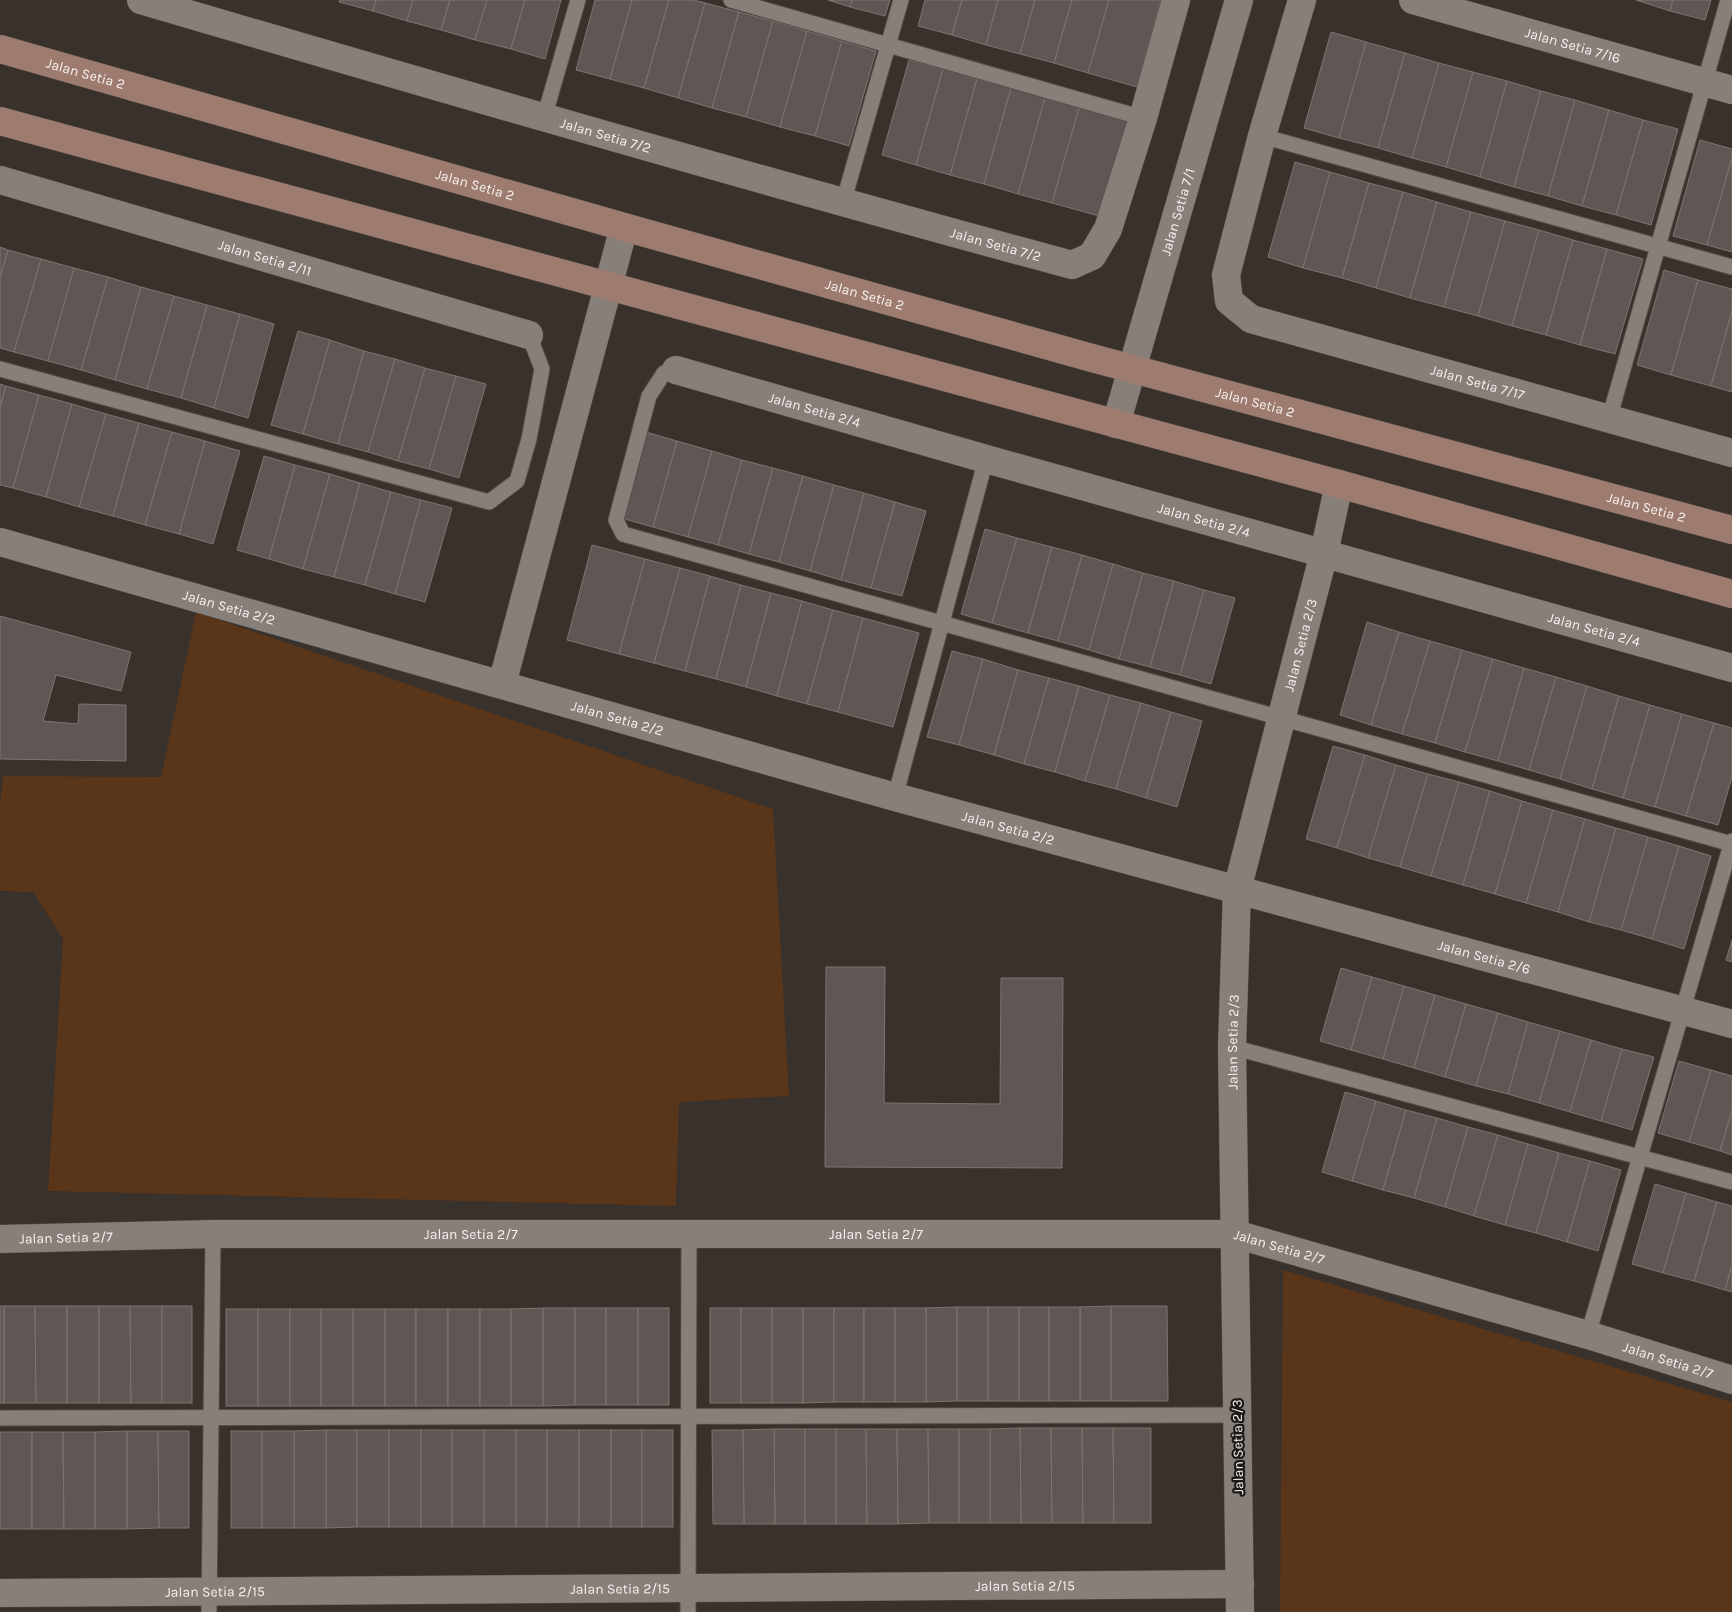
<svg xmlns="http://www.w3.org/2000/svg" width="1732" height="1612" viewBox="0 0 1732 1612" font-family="Karla,sans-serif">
<rect width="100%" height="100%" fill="#38312c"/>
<!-- green -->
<g fill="#59351a">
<polygon points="196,612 773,809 789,1096 679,1102 676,1206 48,1191 63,939 33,892 0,891 0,805 3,776 161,777"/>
<polygon points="1283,1270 1732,1402 1732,1612 1280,1612"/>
</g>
<!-- building -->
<g fill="#605754" stroke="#7e7571">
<polygon points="340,0 376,0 373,11 339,2"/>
<polygon points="376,0 413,0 407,21 373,11"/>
<polygon points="413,0 450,0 441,30 407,21"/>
<polygon points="450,0 487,0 475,40 441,30"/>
<polygon points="487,0 525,0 511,49 475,40"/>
<polygon points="525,0 561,0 545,59 511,49"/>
<polygon points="595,0 632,0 610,79 576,70"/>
<polygon points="632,0 669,0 644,88 610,79"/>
<polygon points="669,0 694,0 705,3 678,98 644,88"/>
<polygon points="828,0 852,0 850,7"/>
<polygon points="852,0 890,0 885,16 850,7"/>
<polygon points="925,0 962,0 952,35 918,26"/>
<polygon points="962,0 998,0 986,45 952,35"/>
<polygon points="998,0 1035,0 1020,54 986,45"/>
<polygon points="1035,0 1072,0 1054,63 1020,54"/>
<polygon points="1072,0 1109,0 1088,73 1054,63"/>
<polygon points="1109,0 1161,0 1137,87 1088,73"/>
<polygon points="1636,0 1673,0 1670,11"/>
<polygon points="1673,0 1711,0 1705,20 1670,11"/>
<polygon points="705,3 739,12 712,108 678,98"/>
<polygon points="739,12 773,21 746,117 712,108"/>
<polygon points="773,21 807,31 780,127 746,117"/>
<polygon points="807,31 842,41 815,136 780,127"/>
<polygon points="1331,32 1366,42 1339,138 1304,128"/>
<polygon points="842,41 876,51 849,146 815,136"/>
<polygon points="1366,42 1405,53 1378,148 1339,138"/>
<polygon points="1405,53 1439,63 1412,158 1378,148"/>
<polygon points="909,60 943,69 916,165 882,155"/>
<polygon points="1439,63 1473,72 1446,167 1412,158"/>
<polygon points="943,69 977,79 950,175 916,165"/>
<polygon points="1473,72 1507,81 1480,177 1446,167"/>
<polygon points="977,79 1011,88 984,184 950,175"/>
<polygon points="1507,81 1541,91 1514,187 1480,177"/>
<polygon points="1011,88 1045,98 1018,194 984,184"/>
<polygon points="1541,91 1575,100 1548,196 1514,187"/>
<polygon points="1045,98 1079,108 1052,203 1018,194"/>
<polygon points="1575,100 1609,110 1582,206 1548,196"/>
<polygon points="1079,108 1130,122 1103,217 1052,203"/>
<polygon points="1609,110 1643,120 1616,215 1582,206"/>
<polygon points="1643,120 1678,129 1651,225 1616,215"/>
<polygon points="1700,140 1732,149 1732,158 1707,245 1673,236"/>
<polygon points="1732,158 1732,252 1707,245"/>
<polygon points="1295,162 1330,172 1303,268 1268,257"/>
<polygon points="1330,172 1369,183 1342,278 1303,268"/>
<polygon points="1369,183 1403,192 1376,288 1342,278"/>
<polygon points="1403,192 1437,202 1410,298 1376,288"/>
<polygon points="1437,202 1471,212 1444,307 1410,298"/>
<polygon points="1471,212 1505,221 1478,316 1444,307"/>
<polygon points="1505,221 1539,230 1512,326 1478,316"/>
<polygon points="1539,230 1573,240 1546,335 1512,326"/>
<polygon points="1573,240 1607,249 1580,345 1546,335"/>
<polygon points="0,247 8,250 0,278"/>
<polygon points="1607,249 1643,259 1615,354 1580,345"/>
<polygon points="8,250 41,259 14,352 0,348 0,278"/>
<polygon points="41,259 74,268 48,361 14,352"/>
<polygon points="74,268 108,277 81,370 48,361"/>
<polygon points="1664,270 1698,280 1671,375 1637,365"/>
<polygon points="108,277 141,287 115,380 81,370"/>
<polygon points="1698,280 1732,289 1732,311 1711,386 1671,375"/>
<polygon points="141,287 174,296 147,389 115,380"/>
<polygon points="174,296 207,305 181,398 147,389"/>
<polygon points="207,305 240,314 214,408 181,398"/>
<polygon points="1732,311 1732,392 1711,386"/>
<polygon points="240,314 274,324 248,418 214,408"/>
<polygon points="298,331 330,340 303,434 271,425"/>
<polygon points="330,340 364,351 338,444 303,434"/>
<polygon points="364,351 395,359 368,452 338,444"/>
<polygon points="395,359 425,368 398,461 368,452"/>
<polygon points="425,368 456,376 429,469 398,461"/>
<polygon points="456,376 486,384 459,478 429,469"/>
<polygon points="0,384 6,386 0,407"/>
<polygon points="6,386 39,395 13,488 0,485 0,407"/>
<polygon points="39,395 72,404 46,497 13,488"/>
<polygon points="72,404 106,414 79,507 46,497"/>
<polygon points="106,414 139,423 113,516 79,507"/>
<polygon points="139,423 172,432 145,525 113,516"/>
<polygon points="172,432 205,441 179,534 145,525"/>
<polygon points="646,432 677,441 653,527 621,518"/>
<polygon points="205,441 240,451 213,544 179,534"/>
<polygon points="677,441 712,451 688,537 653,527"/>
<polygon points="712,451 742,460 718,545 688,537"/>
<polygon points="264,456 295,465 269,559 237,550"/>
<polygon points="742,460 773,468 749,554 718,545"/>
<polygon points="295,465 330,474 303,569 269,559"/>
<polygon points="773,468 803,476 779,562 749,554"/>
<polygon points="330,474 360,483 334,577 303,569"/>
<polygon points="803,476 834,485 810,571 779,562"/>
<polygon points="360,483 391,492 365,585 334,577"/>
<polygon points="834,485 864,493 841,580 810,571"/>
<polygon points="391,492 421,500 395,594 365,585"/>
<polygon points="864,493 895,502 871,588 841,580"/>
<polygon points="421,500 452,508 425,602 395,594"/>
<polygon points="895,502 926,511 902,596 871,588"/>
<polygon points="985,529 1017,538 992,623 961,614"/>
<polygon points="1017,538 1052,547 1028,633 992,623"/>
<polygon points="592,545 645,559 619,654 567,640"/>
<polygon points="1052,547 1082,555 1058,641 1028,633"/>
<polygon points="1082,555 1113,564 1089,650 1058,641"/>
<polygon points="645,559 680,568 654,663 619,654"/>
<polygon points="1113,564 1143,573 1119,659 1089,650"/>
<polygon points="680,568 710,576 685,671 654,663"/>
<polygon points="1143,573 1174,581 1150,667 1119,659"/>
<polygon points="710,576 741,585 716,679 685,671"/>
<polygon points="1174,581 1204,590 1180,675 1150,667"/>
<polygon points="741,585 771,593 746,687 716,679"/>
<polygon points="1204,590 1235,598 1211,684 1180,675"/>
<polygon points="771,593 802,601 777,696 746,687"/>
<polygon points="802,601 833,610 807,704 777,696"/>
<polygon points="833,610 863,618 838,712 807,704"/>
<polygon points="0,616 131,652 121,691 56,675 43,721 78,724 79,704 126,705 126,761 0,759"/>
<polygon points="863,618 919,633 893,727 838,712"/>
<polygon points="1367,622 1399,632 1371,725 1340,715"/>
<polygon points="1399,632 1430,641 1402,734 1371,725"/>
<polygon points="1430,641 1462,650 1435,743 1402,734"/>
<polygon points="1462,650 1493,659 1465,752 1435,743"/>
<polygon points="952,651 983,659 959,745 927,737"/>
<polygon points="983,659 1018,670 994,755 959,745"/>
<polygon points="1493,659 1524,668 1498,761 1465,752"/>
<polygon points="1524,668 1556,677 1529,770 1498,761"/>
<polygon points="1018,670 1049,678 1024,764 994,755"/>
<polygon points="1556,677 1587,686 1560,779 1529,770"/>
<polygon points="1049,678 1079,686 1055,772 1024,764"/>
<polygon points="1079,686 1110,695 1085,781 1055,772"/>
<polygon points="1587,686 1619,696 1592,789 1560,779"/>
<polygon points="1110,695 1141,703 1116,789 1085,781"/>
<polygon points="1619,696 1650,705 1623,798 1592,789"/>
<polygon points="1141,703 1171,712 1146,798 1116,789"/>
<polygon points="1650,705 1682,714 1655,807 1623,798"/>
<polygon points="1171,712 1202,721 1177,807 1146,798"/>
<polygon points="1682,714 1714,723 1686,816 1655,807"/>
<polygon points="1714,723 1732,728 1732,777 1718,825 1686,816"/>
<polygon points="1333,746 1365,755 1337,848 1306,839"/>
<polygon points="1365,755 1396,765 1368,858 1337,848"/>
<polygon points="1396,765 1428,774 1400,867 1368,858"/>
<polygon points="1428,774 1459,782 1431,876 1400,867"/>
<polygon points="1459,782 1490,791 1463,885 1431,876"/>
<polygon points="1490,791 1522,801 1495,894 1463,885"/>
<polygon points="1522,801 1553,810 1526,903 1495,894"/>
<polygon points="1553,810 1585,819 1558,912 1526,903"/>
<polygon points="1585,819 1616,828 1589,922 1558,912"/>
<polygon points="1616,828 1648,837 1621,930 1589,922"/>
<polygon points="1648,837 1679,846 1652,939 1621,930"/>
<polygon points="1679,846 1711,856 1684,949 1652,939"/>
<polygon points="1732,940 1732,962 1726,960"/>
<polygon points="826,967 885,967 884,1103 1000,1104 1001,978 1063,978 1062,1168 825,1167"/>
<polygon points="1341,968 1372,977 1351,1050 1320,1041"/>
<polygon points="1372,977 1404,986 1383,1059 1351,1050"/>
<polygon points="1404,986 1435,995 1414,1068 1383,1059"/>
<polygon points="1435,995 1466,1004 1445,1077 1414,1068"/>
<polygon points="1466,1004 1498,1013 1476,1086 1445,1077"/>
<polygon points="1498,1013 1528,1022 1508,1094 1476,1086"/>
<polygon points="1528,1022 1560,1031 1539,1103 1508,1094"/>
<polygon points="1560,1031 1591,1040 1570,1112 1539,1103"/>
<polygon points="1591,1040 1622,1049 1601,1121 1570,1112"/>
<polygon points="1622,1049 1654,1057 1632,1130 1601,1121"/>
<polygon points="1679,1061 1711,1070 1689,1142 1658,1133"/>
<polygon points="1711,1070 1732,1076 1732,1111 1720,1151 1689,1142"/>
<polygon points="1345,1092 1376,1101 1352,1181 1322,1172"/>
<polygon points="1376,1101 1406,1110 1383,1190 1352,1181"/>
<polygon points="1406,1110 1437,1118 1414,1198 1383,1190"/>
<polygon points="1732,1111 1732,1155 1720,1151"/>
<polygon points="1437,1118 1468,1127 1445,1207 1414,1198"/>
<polygon points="1468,1127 1498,1135 1474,1216 1445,1207"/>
<polygon points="1498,1135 1528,1144 1505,1225 1474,1216"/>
<polygon points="1528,1144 1559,1153 1536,1233 1505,1225"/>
<polygon points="1559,1153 1590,1161 1567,1242 1536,1233"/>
<polygon points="1590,1161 1621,1170 1598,1251 1567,1242"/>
<polygon points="1655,1184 1686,1193 1663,1273 1632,1264"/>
<polygon points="1686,1193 1717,1202 1694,1281 1663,1273"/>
<polygon points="1717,1202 1732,1206 1732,1265 1725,1290 1694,1281"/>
<polygon points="1732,1265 1732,1292 1725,1290"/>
<rect x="0" y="1306" width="4" height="97"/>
<polygon points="4,1306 35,1306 36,1403 4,1403"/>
<polygon points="35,1306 67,1306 67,1403 36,1403"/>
<rect x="67" y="1306" width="32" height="97"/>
<polygon points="99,1306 130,1306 131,1403 99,1403"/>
<polygon points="130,1306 162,1306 162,1403 131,1403"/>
<rect x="162" y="1306" width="30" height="97"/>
<polygon points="1111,1306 1167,1306 1168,1401 1111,1401"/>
<polygon points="1111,1306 1111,1401 1080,1401 1080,1307"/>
<rect x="957" y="1307" width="31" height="94"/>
<polygon points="957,1307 957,1401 926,1402 926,1308"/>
<rect x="988" y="1307" width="31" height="94"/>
<rect x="1019" y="1307" width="30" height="94"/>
<rect x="1049" y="1307" width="31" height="94"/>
<polygon points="543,1308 575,1308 575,1405 543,1406"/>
<polygon points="543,1308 543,1406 511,1406 511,1309"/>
<rect x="575" y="1308" width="31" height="97"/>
<rect x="606" y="1308" width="32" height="97"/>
<rect x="638" y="1308" width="31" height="97"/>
<rect x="710" y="1308" width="31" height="95"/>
<rect x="741" y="1308" width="31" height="95"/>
<rect x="772" y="1308" width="31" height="95"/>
<polygon points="803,1308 834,1308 834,1402 803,1403"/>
<rect x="834" y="1308" width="30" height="94"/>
<rect x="864" y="1308" width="31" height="94"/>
<rect x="895" y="1308" width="31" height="94"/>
<rect x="226" y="1309" width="32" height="97"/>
<rect x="258" y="1309" width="32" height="97"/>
<rect x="290" y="1309" width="31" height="97"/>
<rect x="321" y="1309" width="32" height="97"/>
<rect x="353" y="1309" width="32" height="97"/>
<rect x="385" y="1309" width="31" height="97"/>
<rect x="416" y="1309" width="32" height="97"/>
<rect x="448" y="1309" width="32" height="97"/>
<rect x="480" y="1309" width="31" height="97"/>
<polygon points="1020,1428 1051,1428 1052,1523 1021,1523"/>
<polygon points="1020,1428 1021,1523 990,1523 990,1429"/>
<polygon points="1051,1428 1082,1428 1083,1523 1052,1523"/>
<polygon points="1082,1428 1113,1428 1114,1523 1083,1523"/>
<polygon points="1113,1428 1151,1428 1151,1523 1114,1523"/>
<polygon points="774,1429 805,1429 805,1524 775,1524"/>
<polygon points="774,1429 775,1524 744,1524 743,1430"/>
<rect x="805" y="1429" width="31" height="95"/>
<polygon points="836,1429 866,1429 867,1524 836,1524"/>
<polygon points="866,1429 897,1429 898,1524 867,1524"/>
<polygon points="897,1429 928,1429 929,1523 898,1524"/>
<polygon points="928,1429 959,1429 959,1523 929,1523"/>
<rect x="959" y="1429" width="31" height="94"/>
<polygon points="326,1430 357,1430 357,1527 326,1528"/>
<polygon points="326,1430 326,1528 294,1528 294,1431"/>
<rect x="357" y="1430" width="32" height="97"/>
<rect x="389" y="1430" width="32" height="97"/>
<rect x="421" y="1430" width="31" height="97"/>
<rect x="452" y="1430" width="32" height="97"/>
<rect x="484" y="1430" width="32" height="97"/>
<rect x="516" y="1430" width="31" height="97"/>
<rect x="547" y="1430" width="32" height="97"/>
<rect x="579" y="1430" width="32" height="97"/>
<rect x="611" y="1430" width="31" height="97"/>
<rect x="642" y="1430" width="31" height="97"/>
<polygon points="712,1430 743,1430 744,1524 713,1524"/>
<polygon points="127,1431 158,1431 159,1528 127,1529"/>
<polygon points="127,1431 127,1529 95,1529 95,1432"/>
<polygon points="158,1431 189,1431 189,1528 159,1528"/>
<rect x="231" y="1431" width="31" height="97"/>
<rect x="262" y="1431" width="32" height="97"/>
<rect x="0" y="1432" width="32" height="97"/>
<polygon points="32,1432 63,1432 64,1529 32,1529"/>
<polygon points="63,1432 95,1432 95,1529 64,1529"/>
</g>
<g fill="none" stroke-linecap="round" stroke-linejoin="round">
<!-- lane casing -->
<g stroke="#534d49" stroke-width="17">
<g id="lane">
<polyline points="731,0 1143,118"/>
<polyline points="544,118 578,0"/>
<polyline points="1262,136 1732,267"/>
<polyline points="843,203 901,0"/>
<polyline points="0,369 489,502 517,481 529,439 542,369 529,335"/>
<polyline points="676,370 664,373 649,396 616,520 623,534 1732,844"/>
<polyline points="1609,419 1728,0"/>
<polyline points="895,797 986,459"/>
<polyline points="1232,1047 1732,1182"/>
<polyline points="1588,1335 1732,841"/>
<polyline points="0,1418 1237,1415"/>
<polyline points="209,1612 213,1234"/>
<polyline points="688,1612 689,1234"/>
</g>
</g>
<!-- street casing -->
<g stroke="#534d49" stroke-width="29">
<g id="street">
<path id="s1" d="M141,0C450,91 760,181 1072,265L1092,256L1108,229L1143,118L1176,0"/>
<path id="s2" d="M1302,0L1262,136L1226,275L1229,301L1251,319L1732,453"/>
<path id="s3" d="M1413,0L1732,90"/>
<path id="s4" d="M0,180L529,335"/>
<path id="s5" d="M676,370L986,459L1732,668"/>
<path id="s6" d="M1116,424L1239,0"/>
<path id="s7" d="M0,542L895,797L1732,1024"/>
<polyline points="502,684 624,227"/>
<path id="s8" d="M0,1239L213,1234H1235L1588,1335L1732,1380"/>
<path id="s9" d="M0,1593L1240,1584"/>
<path id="s10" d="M1240,1612L1232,1047L1237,890L1324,553L1339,484"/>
</g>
</g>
<!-- secondary casing -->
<g stroke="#534d49" stroke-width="29">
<g id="secondary">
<path id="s11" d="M0,49L624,227L1092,358L1732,530"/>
<polyline points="0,121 1339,484 1732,594"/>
</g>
</g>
<!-- lane -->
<use href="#lane" stroke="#877f7a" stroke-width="15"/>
<!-- street -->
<use href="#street" stroke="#877f7a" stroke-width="28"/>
<!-- secondary -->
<use href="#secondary" stroke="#9e7b6f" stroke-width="28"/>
</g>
<g text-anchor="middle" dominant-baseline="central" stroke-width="4.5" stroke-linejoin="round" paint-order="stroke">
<!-- street labels -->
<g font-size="14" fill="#f6f1ee" stroke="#1d1917">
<text stroke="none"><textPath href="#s3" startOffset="166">Jalan Setia 7/16</textPath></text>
<text stroke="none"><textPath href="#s11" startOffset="89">Jalan Setia 2</textPath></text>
<text stroke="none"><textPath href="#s1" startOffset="484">Jalan Setia 7/2</textPath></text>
<text stroke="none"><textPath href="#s11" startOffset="494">Jalan Setia 2</textPath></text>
<text stroke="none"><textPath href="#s6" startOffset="221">Jalan Setia 7/1</textPath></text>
<text stroke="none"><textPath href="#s1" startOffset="889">Jalan Setia 7/2</textPath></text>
<text stroke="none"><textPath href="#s4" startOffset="276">Jalan Setia 2/11</textPath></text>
<text stroke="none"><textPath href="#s11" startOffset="899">Jalan Setia 2</textPath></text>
<text stroke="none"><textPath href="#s2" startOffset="575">Jalan Setia 7/17</textPath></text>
<text stroke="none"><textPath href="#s11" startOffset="1304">Jalan Setia 2</textPath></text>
<text stroke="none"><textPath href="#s5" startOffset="144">Jalan Setia 2/4</textPath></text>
<text stroke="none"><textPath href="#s11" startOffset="1709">Jalan Setia 2</textPath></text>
<text stroke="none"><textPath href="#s5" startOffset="549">Jalan Setia 2/4</textPath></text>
<text stroke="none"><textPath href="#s7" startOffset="238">Jalan Setia 2/2</textPath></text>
<text stroke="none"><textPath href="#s5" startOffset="954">Jalan Setia 2/4</textPath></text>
<text stroke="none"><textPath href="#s10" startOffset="975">Jalan Setia 2/3</textPath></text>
<text stroke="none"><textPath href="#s7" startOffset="642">Jalan Setia 2/2</textPath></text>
<text stroke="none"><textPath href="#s7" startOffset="1048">Jalan Setia 2/2</textPath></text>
<text stroke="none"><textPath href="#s7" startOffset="1541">Jalan Setia 2/6</textPath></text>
<text stroke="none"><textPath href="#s10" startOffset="570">Jalan Setia 2/3</textPath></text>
<text stroke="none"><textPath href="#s8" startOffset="471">Jalan Setia 2/7</textPath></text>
<text stroke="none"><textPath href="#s8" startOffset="876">Jalan Setia 2/7</textPath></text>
<text stroke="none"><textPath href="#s8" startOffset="66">Jalan Setia 2/7</textPath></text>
<text stroke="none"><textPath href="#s8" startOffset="1281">Jalan Setia 2/7</textPath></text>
<text stroke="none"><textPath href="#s8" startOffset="1686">Jalan Setia 2/7</textPath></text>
<text transform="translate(1238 1447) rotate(-91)">Jalan Setia 2/3</text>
<text stroke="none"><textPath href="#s9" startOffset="1025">Jalan Setia 2/15</textPath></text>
<text stroke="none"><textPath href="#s9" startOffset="620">Jalan Setia 2/15</textPath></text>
<text stroke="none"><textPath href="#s9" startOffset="215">Jalan Setia 2/15</textPath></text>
</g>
</g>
</svg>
